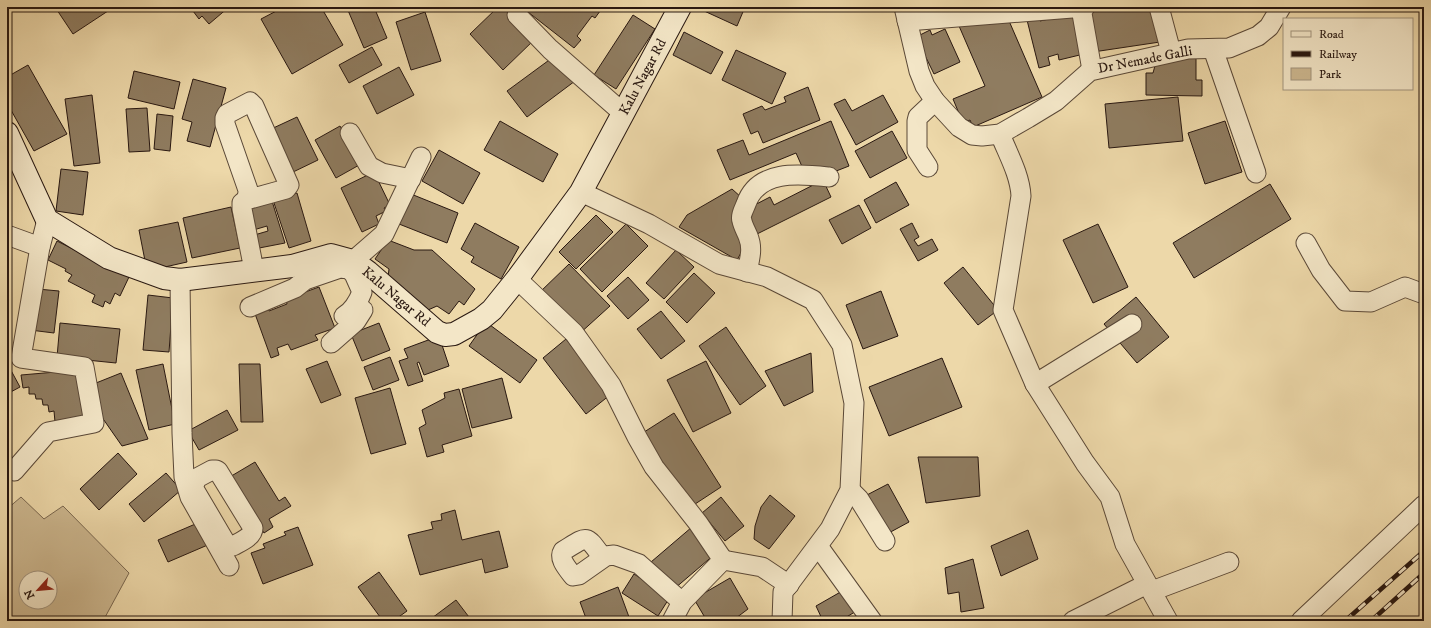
<svg xmlns="http://www.w3.org/2000/svg" width="1431" height="628" viewBox="0 0 1431 628" font-family="'IM FELL DW Pica',serif">
<rect width="100%" height="100%" fill="#edd8a9"/>
<filter id="stains"><feTurbulence type="fractalNoise" baseFrequency=".005" numOctaves="4"/><feColorMatrix values="0 0 0 0 .2 0 0 0 0 .09 0 0 0 0 .02 0 0 0 .5 -.17"/></filter>
<radialGradient id="worn" r=".72"><stop offset=".6" stop-color="#630" stop-opacity="0"/><stop offset="1" stop-color="#630" stop-opacity=".3"/></radialGradient>
<!-- green -->
<path fill="#ccb78f" stroke="#7a6850" fill-rule="evenodd" d="M21,497L44,519L63,506L129,573L103,621H7V509ZM26,578H50V602H26Z"/>
<!-- building -->
<g fill="#8f7c60" stroke="#291811">
<polygon points="55,7 114,7 73,34"/>
<polygon points="190,7 229,7 209,24 202,16 199,19"/>
<polygon points="284,7 321,7 343,45 292,74 261,19"/>
<polygon points="349,7 374,7 387,38 364,48 347,8"/>
<polygon points="498,7 505,7 535,39 503,70 470,34"/>
<polygon points="532,7 603,7 595,18 592,16 577,36 581,40 574,48 528,12"/>
<polygon points="703,7 745,7 737,26 702,10"/>
<polygon points="1003,7 1042,97 973,127 970,120 963,123 953,99 985,86 956,19"/>
<polygon points="1086,7 1154,7 1160,42 1093,52"/>
<polygon points="425,12 441,61 411,70 396,22"/>
<polygon points="1078,12 1088,53 1059,60 1058,54 1048,57 1050,65 1039,68 1027,20 1039,17 1040,21"/>
<polygon points="633,15 655,29 616,89 594,75"/>
<polygon points="945,29 960,62 934,74 916,37 930,30 932,35"/>
<polygon points="684,32 723,52 711,74 673,55"/>
<polygon points="372,47 382,65 349,83 339,65"/>
<polygon points="736,50 786,73 772,104 722,80"/>
<polygon points="1196,52 1196,80 1202,80 1202,96 1146,95 1146,73 1153,73 1156,62"/>
<polygon points="556,55 575,81 527,117 507,91"/>
<polygon points="28,65 67,134 34,151 7,103 7,77"/>
<polygon points="399,67 414,95 377,114 363,86"/>
<polygon points="134,71 180,82 174,109 128,98"/>
<polygon points="193,79 226,88 210,147 187,141 192,122 182,119"/>
<polygon points="808,87 820,120 763,143 758,131 751,134 743,114 762,106 765,110 786,102 784,97"/>
<polygon points="92,95 100,163 74,166 65,99"/>
<polygon points="883,95 898,122 856,145 834,104 845,99 852,111"/>
<polygon points="1178,97 1183,141 1109,148 1105,104"/>
<polygon points="147,108 150,151 129,152 126,109"/>
<polygon points="157,114 173,116 170,151 154,149"/>
<polygon points="297,117 318,160 291,173 269,130"/>
<polygon points="500,121 558,154 543,182 484,150"/>
<polygon points="831,121 849,166 826,175 804,171 796,153 730,180 717,150 743,140 749,155"/>
<polygon points="1225,121 1242,172 1205,184 1188,133"/>
<polygon points="340,126 361,164 336,178 315,140"/>
<polygon points="892,131 907,158 870,178 855,151"/>
<polygon points="439,150 480,173 463,204 422,181"/>
<polygon points="61,169 88,172 83,215 56,211"/>
<polygon points="374,172 390,205 384,208 386,211 376,216 379,224 362,232 341,188"/>
<polygon points="823,180 831,197 757,234 745,210 770,197 774,205"/>
<polygon points="896,182 909,205 876,223 864,200"/>
<polygon points="1270,184 1291,219 1194,278 1173,243"/>
<polygon points="732,189 742,198 747,242 737,260 679,227 687,215"/>
<polygon points="297,193 311,241 289,248 273,200"/>
<polygon points="411,194 458,213 447,243 399,224"/>
<polygon points="272,201 285,243 254,249 251,236 268,231 267,226 250,231 243,209"/>
<polygon points="859,205 871,228 842,244 829,220"/>
<polygon points="231,207 240,248 192,258 183,218"/>
<polygon points="596,215 613,232 576,269 559,252"/>
<polygon points="178,222 187,262 147,271 139,230"/>
<polygon points="475,223 519,247 501,279 471,262 474,257 461,249"/>
<polygon points="912,223 919,237 914,240 918,246 932,239 938,250 918,261 900,229"/>
<polygon points="626,224 648,246 602,292 580,269"/>
<polygon points="1098,224 1128,287 1093,303 1063,240"/>
<polygon points="388,240 414,250 432,250 475,289 464,305 459,301 449,314 437,306 428,310 388,277 389,269 375,259"/>
<polygon points="57,241 129,277 120,296 115,293 110,304 105,301 103,307 92,302 95,295 68,281 72,275 65,271 66,269 48,260"/>
<polygon points="676,250 694,267 664,299 646,283"/>
<polygon points="569,264 610,306 578,335 539,293"/>
<polygon points="963,267 998,310 978,325 944,283"/>
<polygon points="694,273 715,293 687,323 666,302"/>
<polygon points="628,277 649,300 628,319 607,296"/>
<polygon points="319,287 335,328 315,335 318,340 291,350 288,344 277,348 279,355 271,358 254,311 267,306 269,311 287,304 286,299"/>
<polygon points="27,288 59,291 54,333 22,329"/>
<polygon points="881,291 898,336 863,349 846,305"/>
<polygon points="148,295 173,298 169,352 143,350"/>
<polygon points="1136,297 1169,337 1137,363 1104,324"/>
<polygon points="661,311 685,341 661,359 637,329"/>
<polygon points="486,322 537,360 520,383 469,346"/>
<polygon points="60,323 120,329 116,363 57,357"/>
<polygon points="379,323 390,350 362,361 351,334"/>
<polygon points="726,327 766,386 740,405 699,346"/>
<polygon points="439,336 449,366 424,375 419,362 417,363 423,381 408,386 399,361 408,358 404,349"/>
<polygon points="566,339 610,395 586,414 543,358"/>
<polygon points="811,353 813,392 784,406 765,371"/>
<polygon points="390,357 399,380 373,390 364,367"/>
<polygon points="942,358 962,407 889,436 869,387"/>
<polygon points="327,361 341,395 321,403 306,369"/>
<polygon points="706,361 731,413 693,432 667,380"/>
<polygon points="7,363 20,387 7,394"/>
<polygon points="163,364 175,424 149,430 136,370"/>
<polygon points="239,364 260,364 263,422 241,422"/>
<polygon points="79,370 87,421 55,422 54,411 49,412 48,405 43,405 42,399 36,399 35,394 29,394 29,387 23,388 21,375"/>
<polygon points="121,373 148,439 122,446 99,413 91,385"/>
<polygon points="502,378 512,418 472,428 462,389"/>
<polygon points="390,388 406,444 371,454 355,398"/>
<polygon points="459,389 472,436 442,445 444,452 427,457 419,428 426,424 422,410 445,398 444,393"/>
<polygon points="227,410 238,430 199,450 188,431"/>
<polygon points="674,413 721,487 689,508 641,434"/>
<polygon points="118,453 137,474 99,510 80,489"/>
<polygon points="918,457 978,457 980,496 926,503"/>
<polygon points="255,462 279,501 285,497 291,506 269,519 273,527 264,533 250,510 228,478"/>
<polygon points="166,473 181,490 144,522 129,504"/>
<polygon points="888,484 909,522 885,535 865,496"/>
<polygon points="770,495 795,516 769,549 754,539 755,526 761,507"/>
<polygon points="721,497 744,526 725,541 702,513"/>
<polygon points="455,510 462,540 499,531 508,567 485,573 482,559 420,575 408,535 433,529 431,522 442,520 441,514"/>
<polygon points="200,522 210,544 168,562 158,540"/>
<polygon points="298,527 313,565 263,584 251,553 265,548 263,544 286,535 284,532"/>
<polygon points="692,527 715,554 674,589 651,562"/>
<polygon points="1028,530 1038,559 1001,576 991,546"/>
<polygon points="973,559 984,608 961,612 959,592 948,594 945,568"/>
<polygon points="379,572 407,611 393,621 383,621 358,587"/>
<polygon points="634,574 670,597 658,616 622,593"/>
<polygon points="730,578 748,609 732,621 707,621 694,599"/>
<polygon points="618,587 629,617 617,621 587,621 580,602"/>
<polygon points="844,590 858,610 840,621 823,621 816,606"/>
<polygon points="456,600 472,621 428,621"/>
</g>
<g fill="none" stroke-linecap="round" stroke-linejoin="round">
<!-- street casing -->
<g stroke="#5a4837" stroke-width="21">
<g id="street">
<polyline points="904,7 919,71 925,86 935,101 959,127 972,135 982,136 1000,134 1028,118 1056,101 1090,71 1188,49 1229,48 1258,36 1269,27 1281,7"/>
<polyline points="1159,7 1171,52"/>
<polyline points="1081,8 1092,70"/>
<polyline points="517,15 550,49 623,113"/>
<polyline points="907,21 1085,7"/>
<polyline points="1213,49 1256,173"/>
<polyline points="350,133 369,166 382,173 411,179"/>
<path d="M1000,134C1008,154 1020,175 1021,196L1003,310L1035,384L1085,463L1110,497L1125,544L1168,621"/>
<polyline points="928,167 917,150 917,121 918,117 935,101"/>
<polyline points="581,192 649,224 719,264 767,277 813,300 842,345 854,403 850,490 830,529 783,592 782,621"/>
<path d="M246,200L286,189L289,185L254,106L250,102L227,114L225,118V124L248,190C248,196 247,199 242,203V209L254,270"/>
<polyline points="7,235 40,247"/>
<polyline points="1306,243 1321,270 1345,301 1371,302 1405,287 1424,294"/>
<polyline points="353,261 384,234 421,157"/>
<path d="M747,272C750,258 753,248 748,236C746,231 743,226 742,221C740,216 744,209 746,204C758,169 800,174 829,177"/>
<polyline points="517,279 574,333 611,385 637,437 654,467 698,523 723,560"/>
<polyline points="180,280 182,433 184,477 190,497 229,566"/>
<path d="M250,307L295,288L305,280L340,268L349,269L354,274L362,292C358,302 353,311 344,316"/>
<polyline points="331,343 356,321 363,310"/>
<polyline points="1035,384 1132,324"/>
<path d="M212,470H216L218,471L253,528C253,537 240,542 233,546L227,545L194,489V485L197,478Z"/>
<polyline points="14,471 48,432 94,423 84,367 21,358 40,247 47,220"/>
<polyline points="850,490 859,499 885,541"/>
<polyline points="818,546 872,621"/>
<path d="M603,558C585,534 589,535 563,551C558,559 568,569 573,576L579,575L606,556L614,555L639,564L682,602"/>
<polyline points="1152,591 1229,562"/>
<polyline points="672,621 682,602 723,560 762,567 789,585"/>
<polyline points="1073,621 1147,584"/>
<polyline points="1301,621 1424,505"/>
</g>
</g>
<!-- secondary casing -->
<g stroke="#291811" stroke-width="24">
<polyline id="secondary" points="7,133 47,220 109,258 164,278 180,280 292,266 331,255 353,261 368,272 437,332 445,335 454,334 481,319 492,310 517,279 581,192 680,7"/>
</g>
<!-- street -->
<use href="#street" stroke="#f3e6c7" stroke-width="19"/>
<!-- secondary -->
<use href="#secondary" stroke="#f3e6c7" stroke-width="22"/>
<!-- rail casing -->
<g stroke="#291811" stroke-width="4.5">
<g id="rail">
<polyline points="1345,621 1424,551"/>
<polyline points="1371,621 1424,573"/>
</g>
</g>
<!-- rail -->
<use href="#rail" stroke="#f3e6c7" stroke-width="3" stroke-dasharray="9" stroke-linecap="butt"/>
</g>
<g text-anchor="middle" dominant-baseline="central" stroke-width="4" stroke-linejoin="round" paint-order="stroke">
<!-- street labels -->
<g font-size="14" fill="#291811" stroke="#f3e6c7">
<text transform="translate(1145 60) rotate(-11)">Dr Nemade Galli</text>
<text transform="translate(643 77) rotate(-62)">Kalu Nagar Rd</text>
<text transform="translate(396 297) rotate(40)">Kalu Nagar Rd</text>
</g>
</g>
<!-- margin -->
<rect width="1431" height="628" fill="none" stroke="#edd8a9" stroke-width="24"/>
<rect x="8" y="8" width="1415" height="612" fill="none" stroke="#291811" stroke-width="2"/>
<rect x="12" y="12" width="1407" height="604" fill="none" stroke="#291811"/>
<!-- legend -->
<rect x="1283" y="18" width="130" height="72" fill="#f3e6c7" stroke="#a2947e"/>
<rect x="1291" y="31" width="20" height="6" fill="#f3e6c7" stroke="#a2947e"/>
<text x="1319" y="38" font-size="12" fill="#291811">Road</text>
<rect x="1291" y="51" width="20" height="6" fill="#291811" stroke="#a2947e"/>
<text x="1319" y="58" font-size="12" fill="#291811">Railway</text>
<rect x="1291" y="68" width="20" height="12" fill="#ccb78f" stroke="#a2947e"/>
<text x="1319" y="78" font-size="12" fill="#291811">Park</text>
<!-- north arrow -->
<g transform="translate(38 590) rotate(243)"><circle r="19" fill="#f3e6c7" stroke="#a2947e"/>
<path d="M0-3L7 15L0 10L-7 15Z" fill="#8f2418"/>
<text y="-6" font-size="11" font-weight="bold" text-anchor="middle" fill="#291811">N</text>
</g>
<rect width="100%" height="100%" filter="url(#stains)"/>
<rect width="100%" height="100%" fill="url(#worn)"/>
</svg>
